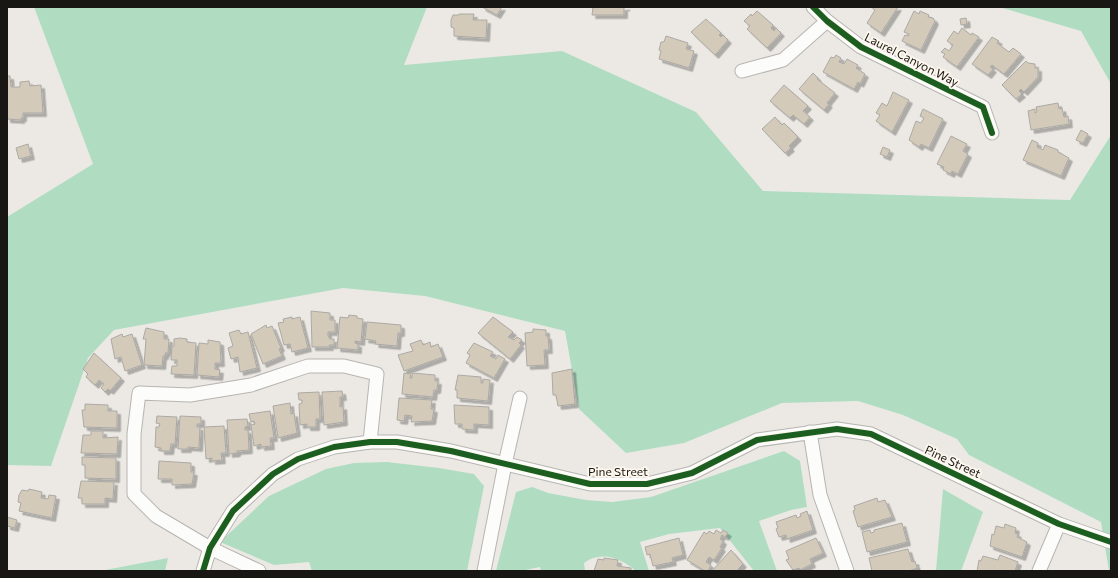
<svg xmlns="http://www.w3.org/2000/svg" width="1118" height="578" viewBox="0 0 1118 578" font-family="Commissioner,sans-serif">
<defs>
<filter id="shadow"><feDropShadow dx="3.5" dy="3.5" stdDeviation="0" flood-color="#0004"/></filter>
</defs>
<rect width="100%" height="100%" fill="#ece9e4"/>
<!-- green -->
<g fill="#b0ddc2">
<polygon points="34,7 427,7 404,65 562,51 696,112 763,191 1070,200 1111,135 1111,571 1109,571 1101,522 969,455 957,439 903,415 858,401 782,403 684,443 626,453 579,409 565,331 425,296 343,288 114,330 88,358 51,466 7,465 7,217 93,164"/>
<polygon points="999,7 1111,7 1111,84 1081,31"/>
<path d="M784,451L800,461L807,507L791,510L759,521L777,571H754L720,528L669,534L640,542L649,571H636C621,558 601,550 584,563L585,571H541L540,567L521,571H496L516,492L532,487L548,493L586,500L612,502L651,497Z"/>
<polygon points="387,462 439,468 474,474 484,486 467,571 312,571 309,562 274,565 220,542 269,496 326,469 354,463"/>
<polygon points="943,489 983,512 961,571 936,571"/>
<polygon points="168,558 165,571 100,571"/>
</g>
<!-- building -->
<g fill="#d3cab9" stroke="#aca9a5" filter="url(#shadow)">
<polygon points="482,7 502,7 497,15"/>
<polygon points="593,7 627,7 624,7 624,15 592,15"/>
<polygon points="871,7 898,7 881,33 867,23 875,10"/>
<polygon points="757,11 773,25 771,28 774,31 776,28 781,33 767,48 747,29 750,26 744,21 751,14 752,16"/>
<polygon points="914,11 919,14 920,11 929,15 928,17 933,18 935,21 921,50 902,41 905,35 908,36 909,34 904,32"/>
<polygon points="459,14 474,14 473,20 487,20 486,38 454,36 454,28 451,27 451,20 453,15 459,15"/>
<polygon points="966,18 967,24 961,25 960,19"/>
<polygon points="706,19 721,33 719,35 721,37 723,35 728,40 715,55 691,32"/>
<polygon points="962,28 971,35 972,33 979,37 957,67 943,57 945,54 941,52 945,48 949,51 953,45 947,41 954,31 958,34"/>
<polygon points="666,36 688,43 686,49 694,51 689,68 659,59 661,51 659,50 661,42 664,42"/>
<polygon points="992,37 999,41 997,43 1009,52 1013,48 1021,54 1004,74 992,65 990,67 993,69 988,75 972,64"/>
<polygon points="836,55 841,58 839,62 844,64 847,59 858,65 856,68 865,74 860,84 858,82 854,89 823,72 831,57 834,58"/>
<polygon points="1026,61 1028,63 1035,64 1035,68 1038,68 1038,77 1024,92 1021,89 1019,91 1022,94 1016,99 1002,85"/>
<polygon points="813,73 818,78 817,79 835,93 827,103 829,104 824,110 799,89"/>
<polygon points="7,76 10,76 11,87 20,87 20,82 29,81 30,86 41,85 43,113 23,113 23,118 21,118 21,120 7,119"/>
<polygon points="784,85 808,106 803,111 810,117 804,124 793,115 790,118 770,101"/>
<polygon points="893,92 909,100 892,132 876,121 880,115 876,113 882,103 887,106"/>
<polygon points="1058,103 1059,109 1062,108 1064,117 1068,116 1069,124 1031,130 1028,111 1035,109 1035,113 1037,112 1036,107"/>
<polygon points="923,109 943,119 929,148 921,144 919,147 909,140 916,121 921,123 924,118 920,116"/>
<polygon points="775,117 782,125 784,123 798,137 789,146 791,148 785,153 762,129"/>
<polygon points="1081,130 1088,134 1083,143 1076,140"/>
<polygon points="951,136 967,144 963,151 968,154 958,174 952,171 951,174 943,170 944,167 937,164"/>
<polygon points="1032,140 1038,143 1037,147 1043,150 1045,145 1058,150 1058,152 1069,158 1061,176 1023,160"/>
<polygon points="28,144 31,156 19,159 16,148"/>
<polygon points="883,147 890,150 887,157 880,154"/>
<polygon points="311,311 330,313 330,320 335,320 335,332 328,332 328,336 330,339 334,339 334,345 329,345 330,347 312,347"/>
<polygon points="349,315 357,316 357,318 363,319 361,342 355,341 355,343 358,344 358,350 337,348 340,317 348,318"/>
<polygon points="292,317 292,319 300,317 308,348 292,352 290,344 284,345 278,323 284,322 283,319"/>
<polygon points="493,317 513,332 508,337 514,340 517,337 522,340 519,343 521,345 510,359 478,333"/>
<polygon points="367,322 401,325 401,333 398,333 397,346 375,344 376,341 365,339"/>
<polygon points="266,325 267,328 272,326 281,348 279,349 282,356 263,364 251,334"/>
<polygon points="146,328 164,332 164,339 169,339 168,353 165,353 165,356 163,356 162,366 144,365 146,339 143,339"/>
<polygon points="533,329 546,330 546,336 548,336 549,350 544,350 545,365 527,366 525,333 533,332"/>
<polygon points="239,330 241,334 248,332 257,368 240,372 238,357 231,359 228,348 233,346 229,333"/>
<polygon points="122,334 123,337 132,334 142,365 125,371 121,357 115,359 111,339"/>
<polygon points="180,338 187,339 187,342 196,343 194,375 171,374 172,366 177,366 177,360 171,360 172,346 174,346 174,339"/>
<polygon points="208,340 220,342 221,363 215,363 215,369 220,370 219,377 197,375 199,343 208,344"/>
<polygon points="421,340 423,345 430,342 431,347 438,344 443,357 404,371 398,355 413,351 410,344"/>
<polygon points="474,343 493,352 490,356 496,359 498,355 505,359 494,378 466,363 470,355 467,353"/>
<polygon points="94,353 121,378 110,391 108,389 105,392 101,388 104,384 99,380 95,385 86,377 88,374 83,369"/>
<polygon points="572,369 575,404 558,406 556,395 553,395 552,373"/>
<polygon points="404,373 411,374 410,378 412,378 412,373 435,375 435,381 438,381 437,390 434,390 433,397 402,394"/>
<polygon points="458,375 481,377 481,383 483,383 483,379 490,380 488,401 457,398 457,390 455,390"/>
<polygon points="342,391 343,397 340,397 340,407 343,406 344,422 324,425 322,392"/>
<polygon points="319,392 320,419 316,419 316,427 307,427 307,424 300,425 299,404 302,403 302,400 299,400 298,393"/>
<polygon points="399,398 432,400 431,409 434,409 432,421 411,422 412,416 405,415 404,421 397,420"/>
<polygon points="290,403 291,414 294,413 297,433 278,438 273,406"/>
<polygon points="85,404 108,405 108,411 117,411 117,428 84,427 82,410 85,410"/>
<polygon points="454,405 489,407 489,425 474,424 474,430 462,429 462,424 455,424"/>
<polygon points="270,411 274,438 270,438 271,446 261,447 261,444 254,446 251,425 255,424 254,421 251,422 249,414"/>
<polygon points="157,416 177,417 175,444 171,444 170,451 161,451 161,448 155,447 156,427 159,427 160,424 156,423"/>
<polygon points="180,416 201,417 201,424 197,424 197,427 200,427 199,448 188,447 188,449 178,449"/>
<polygon points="247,419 248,426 245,427 245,430 248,430 249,450 237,451 237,453 229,454 227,420"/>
<polygon points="224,426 226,453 221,453 222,460 212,461 212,458 206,459 204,427"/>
<polygon points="91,431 103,431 103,438 118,437 117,454 81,453 83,435 91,435"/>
<polygon points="82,457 116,458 116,479 85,478 85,465 82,465"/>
<polygon points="159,461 191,463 191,472 194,472 192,484 172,485 172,479 158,479"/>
<polygon points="81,481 114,482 113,499 105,498 105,504 82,504 82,498 78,498"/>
<polygon points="29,489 42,492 41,498 48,499 49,495 56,496 52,518 19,511 21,503 18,502 19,495 22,490 28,491"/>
<polygon points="877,498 878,502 885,500 892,517 858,527 853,511 855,510 854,506"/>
<polygon points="807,511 813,530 787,539 786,535 779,537 776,529 778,528 776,522 796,515 797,518 801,516 800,514"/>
<polygon points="7,517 17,520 15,528 7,526"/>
<polygon points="902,523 907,542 867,552 862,532 870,530 871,533 874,532 874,530"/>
<polygon points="1005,524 1016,528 1015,533 1018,534 1017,537 1027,542 1022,557 990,546 992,534 994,535 996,526 1004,528"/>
<polygon points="716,530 721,533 723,530 728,533 725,537 722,535 720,539 723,541 720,547 722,548 714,560 709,557 706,562 711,565 708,571 705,571 687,560 704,532 707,534 709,531 714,534"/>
<polygon points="679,538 683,555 672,558 673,562 653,566 650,554 647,555 645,547"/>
<polygon points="816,538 823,553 810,559 812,564 800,570 799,568 793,570 786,560 789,559 786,551"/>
<polygon points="908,549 912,562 915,561 917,568 909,571 872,571 869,558"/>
<polygon points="731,550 743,564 738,569 740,571 712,571"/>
<polygon points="1000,555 1018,562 1015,571 977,571 979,560 981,561 983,556 998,560"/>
<polygon points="604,558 618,560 617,566 631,568 631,571 594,571 598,559 604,560"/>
</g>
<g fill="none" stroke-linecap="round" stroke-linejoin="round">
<!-- street casing -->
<g stroke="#b7b5b1" stroke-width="15">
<g id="street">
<polyline points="813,7 827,21 861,47 983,107 992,133"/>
<polyline points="742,71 783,60 827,21"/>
<polyline points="810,432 820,495 847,571"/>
<polyline points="203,571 210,548 233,511 273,474 298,459 334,447 370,442 397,442 451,451 590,484 647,484 692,473 757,440 837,429 871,434 1059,524 1111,542"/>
<polyline points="259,571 210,548 156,516 134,494 134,434 139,393 190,395 251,385 308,366 344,366 377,374 370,442"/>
<polyline points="484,571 505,464 520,398"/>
<polyline points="1039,571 1059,524"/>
</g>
</g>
<!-- street -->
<use href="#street" stroke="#fcfcfb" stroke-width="13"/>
<!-- cycleway casing -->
<g stroke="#fdf7ed" stroke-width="8">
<g id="cycleway">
<polyline points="813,7 827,21 861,47 983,107 992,133"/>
<polyline points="203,571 210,548 233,511 273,474 298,459 334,447 370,442 397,442 451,451 590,484 647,484 692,473 757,440 837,429 871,434 1059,524 1111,542"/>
</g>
</g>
<!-- cycleway -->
<use href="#cycleway" stroke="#1b5e20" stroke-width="6"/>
</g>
<g text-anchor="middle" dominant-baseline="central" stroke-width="3.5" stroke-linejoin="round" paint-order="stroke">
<!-- street labels -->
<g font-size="12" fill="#191714" stroke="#fdf7ed">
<text transform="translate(912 59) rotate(27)">Laurel Canyon Way</text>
<text transform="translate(953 461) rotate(25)">Pine Street</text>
<text x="618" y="471">Pine Street</text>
</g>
</g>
<!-- border -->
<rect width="1118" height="578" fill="none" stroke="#191714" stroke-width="16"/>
</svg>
